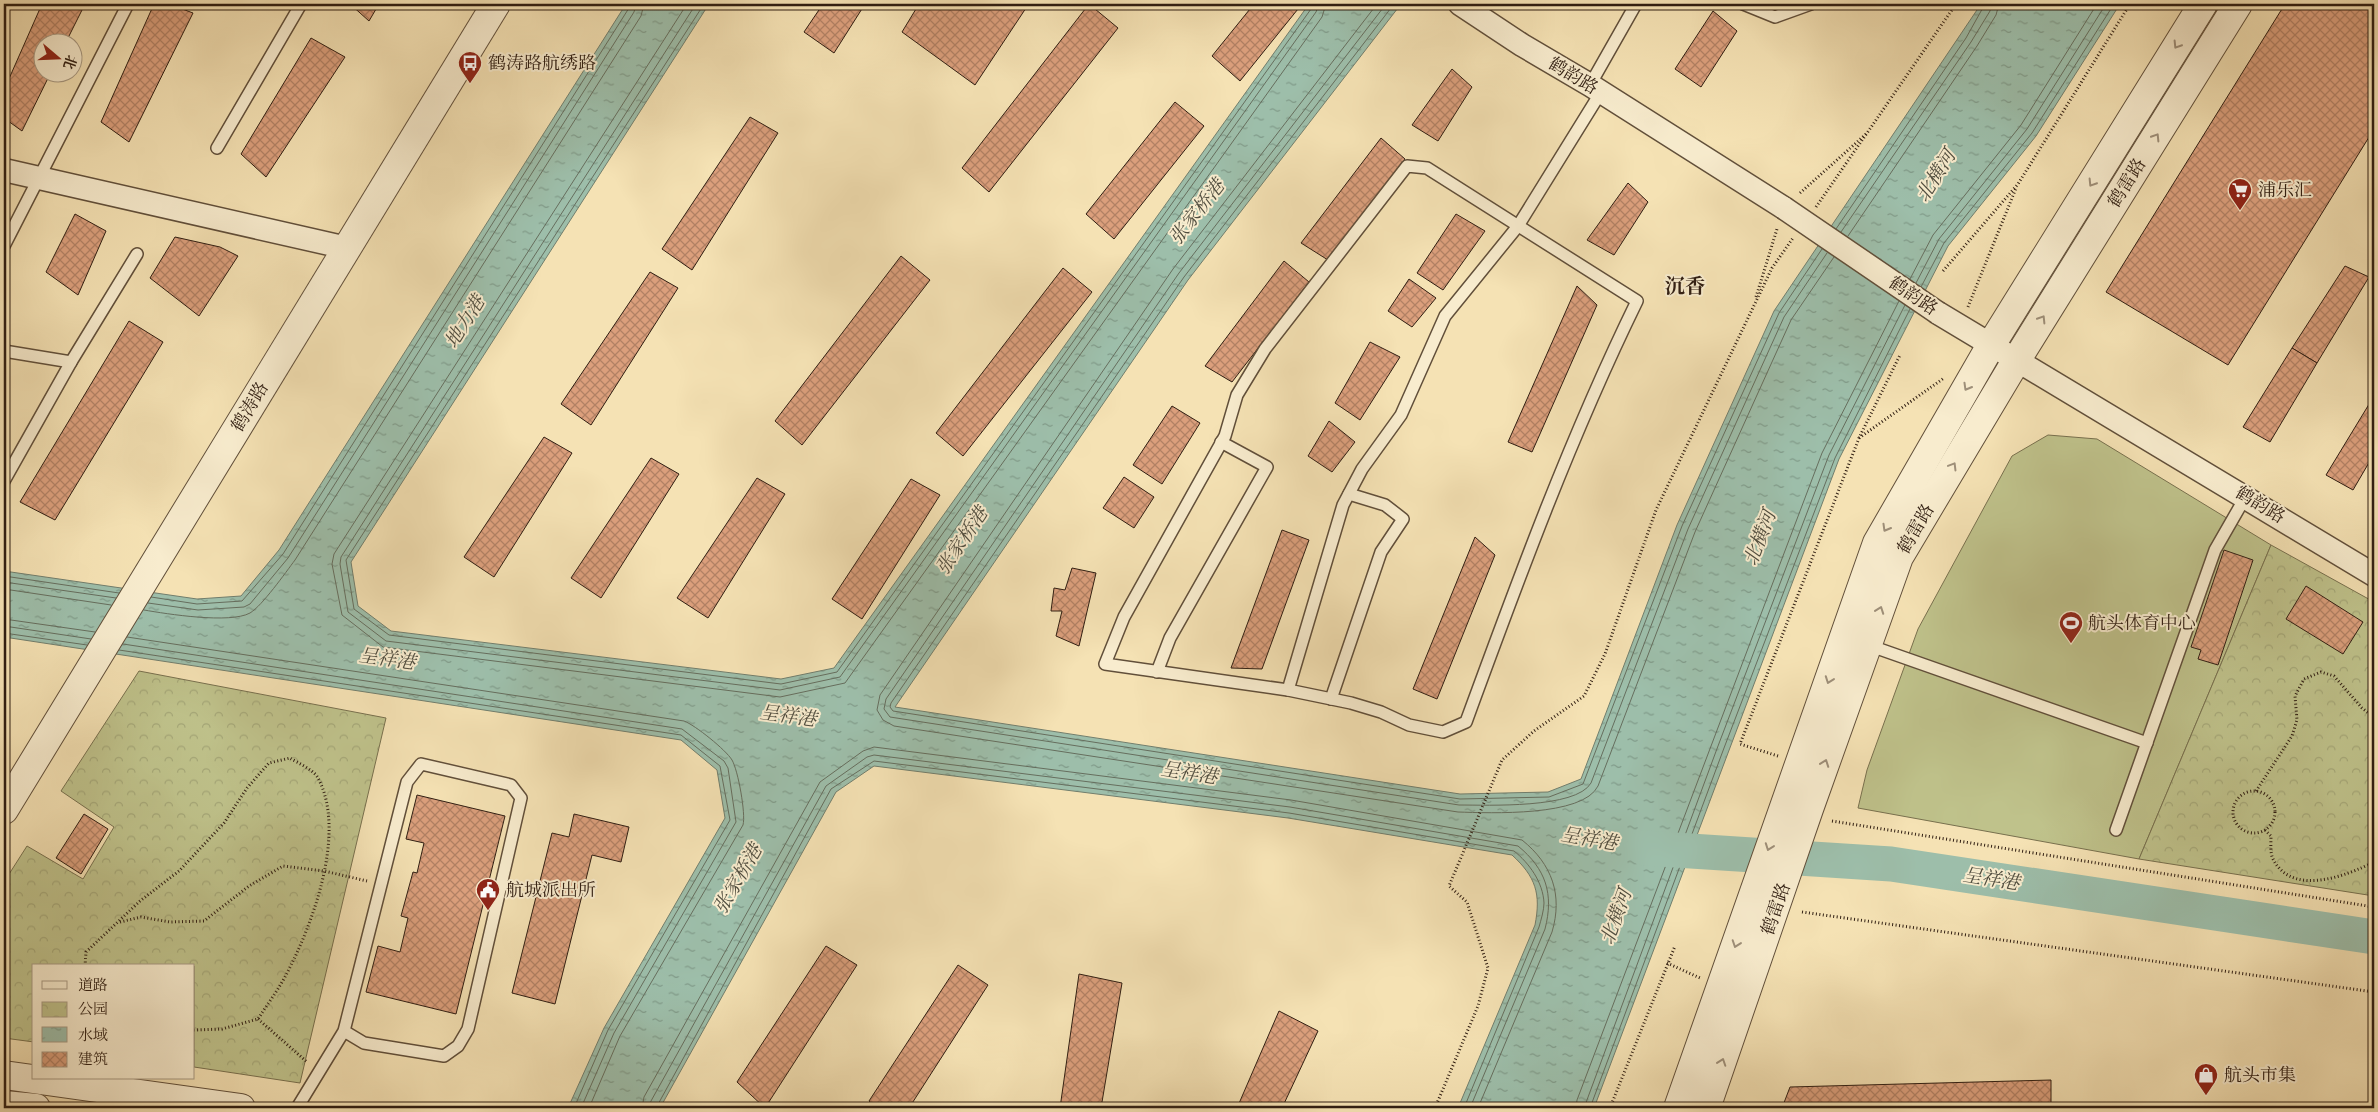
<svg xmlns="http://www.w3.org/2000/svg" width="2378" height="1112" viewBox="0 0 2378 1112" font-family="Cardo,'Noto Serif SC',serif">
<defs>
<pattern id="park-crowns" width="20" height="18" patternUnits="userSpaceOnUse" patternTransform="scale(1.25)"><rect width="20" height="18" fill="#bfc28b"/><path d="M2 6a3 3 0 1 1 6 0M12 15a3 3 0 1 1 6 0" fill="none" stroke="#a4a677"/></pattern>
<pattern id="water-ripples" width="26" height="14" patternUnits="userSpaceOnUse" patternTransform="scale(1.25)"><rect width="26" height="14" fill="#9dbeaa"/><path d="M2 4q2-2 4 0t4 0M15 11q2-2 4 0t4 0" fill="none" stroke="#809a89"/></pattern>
<pattern id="building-cross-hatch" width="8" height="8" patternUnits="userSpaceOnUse" patternTransform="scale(1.25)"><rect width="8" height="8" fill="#db9f7c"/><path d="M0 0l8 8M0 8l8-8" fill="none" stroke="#b28164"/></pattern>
</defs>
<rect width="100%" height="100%" fill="#f5e2b4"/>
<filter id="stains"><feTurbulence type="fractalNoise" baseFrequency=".004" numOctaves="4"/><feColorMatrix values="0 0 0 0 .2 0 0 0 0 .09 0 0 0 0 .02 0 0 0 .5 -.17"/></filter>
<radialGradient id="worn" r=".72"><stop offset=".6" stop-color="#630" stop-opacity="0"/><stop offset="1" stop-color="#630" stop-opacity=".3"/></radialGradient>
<!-- grass -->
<polygon fill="#bfc28b" stroke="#78704e" points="2048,435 2097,439 2271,545 2139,859 1858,808 1867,770 1918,629 2012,456"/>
<!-- park -->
<g fill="url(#park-crowns)" stroke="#78704e">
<polygon points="2271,545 2374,602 2374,896 2139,859"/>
<polygon points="139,671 386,718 300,1083 194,1067 194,966 34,966 34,1042 4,1038 4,882 27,846 83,879 114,827 61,791"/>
</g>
<!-- water -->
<path fill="url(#water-ripples)" stroke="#717e6d" d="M626,4H709L351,562L358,606L391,631L781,679L834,668L1309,4H1401L1188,280L895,707L1460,794L1548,792L1581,779L1677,525L1774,311L1981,4H2120L2036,136L1948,246L1839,459L1594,1108H1458L1535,925C1541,894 1536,877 1512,855L1288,818L874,766L836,792L660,1108H568L604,1028L725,818L717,770L681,740L4,637V571L197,599L241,596L279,550Z"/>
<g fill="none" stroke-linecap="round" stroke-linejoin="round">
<!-- shore -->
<g stroke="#666e5e" stroke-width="1">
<polyline points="687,4 334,554 332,564 342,615 383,647 780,697 845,683 1322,17 1326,4"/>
<polyline points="696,4 341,557 340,564 348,612 386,641 780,690 840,677 1316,12 1319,4"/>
<polyline points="704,4 346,560 354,609 389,635 781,684 837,672 1311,9 1312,4"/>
<path d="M1377,4L1173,269L880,695L877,710L883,720L894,726L1458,812C1490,813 1583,817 1598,786L1695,532L1791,320L1834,257"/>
<path d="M1386,4L1179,273L886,699L884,709L890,717L1459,805C1487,805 1576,809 1591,783L1688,529L1784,317L1827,253"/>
<polyline points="1394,4 1184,277 891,703 890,707 893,711 1460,799 1549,797 1583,784 1682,526 1779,313 1822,249"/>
<polyline points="1836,229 1966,38 1985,4"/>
<polyline points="1841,232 1971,42 1990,11 1991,4"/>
<polyline points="1848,236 1977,46 1996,15 1999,4"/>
<polyline points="1910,279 1933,235 2021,125 2097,4"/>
<polyline points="1916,283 1939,239 2027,129 2106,4"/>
<polyline points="1921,287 1944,243 2032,133 2114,4"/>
<polyline points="4,576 119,593"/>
<polyline points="4,582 116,598"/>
<polyline points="4,589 111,605"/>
<polyline points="151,597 197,604 242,601 283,554 629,8 630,4"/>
<polyline points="148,603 198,610 244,607 250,604 288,558 634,12 636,4"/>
<path d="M144,610C167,614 230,624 250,613C262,606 286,572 295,560L641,16L644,4"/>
<polyline points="4,619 95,632"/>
<polyline points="4,626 91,639"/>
<polyline points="4,633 87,645"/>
<path d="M127,637L684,721C695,725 726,750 732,760C738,770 746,814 743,825L620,1036L589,1108"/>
<polyline points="123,644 682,729 724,761 728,768 736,822 614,1033 581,1108"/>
<polyline points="119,650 681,735 720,766 730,820 608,1030 574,1108"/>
<path d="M642,1108L644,1097L820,782L863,751L874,747L1291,800L1522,840C1552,864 1563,895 1552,932L1478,1108"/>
<path d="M649,1108L651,1101L826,786L867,757L874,755L1290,807L1518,846C1546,869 1554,894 1545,929L1470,1108"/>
<path d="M656,1108L831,789L874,761L1289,813L1514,851C1529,863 1543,882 1544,903C1544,910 1541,920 1539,927L1464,1108"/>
<polyline points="1576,1108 1577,1100 1822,453 1899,301"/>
<polyline points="1584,1108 1718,746 1829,455 1905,305"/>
<polyline points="1590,1108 1724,748 1835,458 1910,309"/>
</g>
<!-- river -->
<polyline stroke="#9dbeaa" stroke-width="35" points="1644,848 1891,864 2374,937"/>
</g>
<!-- building -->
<g fill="url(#building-cross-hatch)" stroke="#301e12">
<polygon points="42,4 85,4 66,42 42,42 42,72 51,72 22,131 4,118 4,90"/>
<polygon points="154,4 169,4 193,13 129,142 101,122"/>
<polygon points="350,4 379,4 369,21"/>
<polygon points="823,4 865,4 834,53 804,32"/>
<polygon points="919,4 1027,4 1028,5 975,85 902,32"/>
<polygon points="1089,4 1118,28 989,192 962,168"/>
<polygon points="1254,4 1302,4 1240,81 1212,56"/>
<polygon points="2285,4 2374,4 2374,129 2228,365 2106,292"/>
<polygon points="1713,11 1737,31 1701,87 1675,69"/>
<polygon points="311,38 345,57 266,177 241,154"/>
<polygon points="1452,69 1472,87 1438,141 1412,125"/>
<polygon points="1175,102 1204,126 1114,239 1086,214"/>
<polygon points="750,117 778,133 692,270 662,249"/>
<polygon points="1381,138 1405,159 1328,260 1301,243"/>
<polygon points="1628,183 1648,202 1614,255 1587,240"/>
<polygon points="75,214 106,231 78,295 46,272"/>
<polygon points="1456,214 1485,231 1443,290 1417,273"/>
<polygon points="175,237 220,247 238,256 199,316 150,278"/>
<polygon points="901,256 930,280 802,445 775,421"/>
<polygon points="1284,261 1309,282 1232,382 1205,366"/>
<polygon points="2345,266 2369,277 2317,363 2292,348"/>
<polygon points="1063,268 1092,292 963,456 936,433"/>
<polygon points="650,272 678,288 591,425 561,404"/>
<polygon points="1409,279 1436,298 1412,327 1388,311"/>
<polygon points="1577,286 1597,305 1532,452 1508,442"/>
<polygon points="129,321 163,342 55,520 20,502"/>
<polygon points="1370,342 1400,357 1360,420 1335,403"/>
<polygon points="2292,348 2317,363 2270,442 2243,427"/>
<polygon points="2374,396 2374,454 2353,490 2326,475"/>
<polygon points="1172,406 1200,423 1162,484 1133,465"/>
<polygon points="1329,421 1355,442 1332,472 1308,456"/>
<polygon points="544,437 572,453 494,577 464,557"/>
<polygon points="651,458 679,474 601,598 571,578"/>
<polygon points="1124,477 1154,497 1134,528 1103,508"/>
<polygon points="757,478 785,494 708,618 677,598"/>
<polygon points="911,479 940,495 862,619 832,599"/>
<polygon points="1282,530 1309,540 1262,669 1231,668"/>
<polygon points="1475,537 1495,555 1437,699 1413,689"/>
<polygon points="2224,550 2253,560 2218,665 2198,659 2201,650 2191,647"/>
<polygon points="1072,568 1096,573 1079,646 1056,636 1062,611 1051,611 1054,588 1065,590"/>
<polygon points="2306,586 2363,622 2343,654 2286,619"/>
<polygon points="417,795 505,816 456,1014 366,992 378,946 400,952 408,918 401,916 413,872 417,873 424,843 406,839"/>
<polygon points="84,814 108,829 81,874 56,858"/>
<polygon points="574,814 629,827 621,862 592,855 555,1004 512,993 552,833 569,837"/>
<polygon points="826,946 857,965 765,1108 737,1082"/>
<polygon points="958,965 988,985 909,1108 877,1108 869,1101"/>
<polygon points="1079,974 1122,983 1101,1108 1060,1108"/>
<polygon points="1279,1011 1318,1031 1282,1108 1237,1108"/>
<polygon points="2051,1080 2051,1108 1782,1108 1790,1087"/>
</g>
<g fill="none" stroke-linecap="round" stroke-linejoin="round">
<!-- service casing -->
<g stroke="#614f3a" stroke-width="14">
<g id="service">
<polyline points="1743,4 1775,17 1811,4"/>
<polyline points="1590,85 1636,4"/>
<polyline points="217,148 301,4"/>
<path d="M1407,166L1427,168L1637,301C1570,438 1518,580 1466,722L1443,732L1409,725L1381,712L1351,703L1288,690L1105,664L1124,617L1225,436L1237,395L1265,349Z"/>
<polyline points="4,246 128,4"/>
<polyline points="4,351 71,362"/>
<polyline points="4,481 71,362 137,254"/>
<polyline points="1868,645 2147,743"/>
<polyline points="1157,672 1170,638 1267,467 1221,442"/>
<polyline points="1288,690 1343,505 1362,469 1401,415 1445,316 1518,226 1601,92"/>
<polyline points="1331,699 1381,552 1403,519 1385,505 1349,494"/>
<polyline points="2116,830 2215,550 2246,496"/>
<polyline points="297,1108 344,1031 407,782 421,764 511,785 521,798 468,1029 458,1046 444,1056 364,1043 344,1031"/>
</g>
</g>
<!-- minor casing -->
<g stroke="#614f3a" stroke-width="25">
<g id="minor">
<polyline points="1460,4 1522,45 1590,85 1784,208"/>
<polyline points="4,170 347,248"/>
<polyline points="1938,313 2374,575"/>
</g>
</g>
<!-- tertiary casing -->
<g stroke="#614f3a" stroke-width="30">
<g id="tertiary">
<polyline points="4,810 496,4"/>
<polyline points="4,1075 241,1108"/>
<polyline points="4,1105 36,1108"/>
<polyline points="1678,1108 1877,543 1991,345 2203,4"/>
<polyline points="1706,1108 1809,809 1899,557 2016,361 2238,4"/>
</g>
</g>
<!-- path -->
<g stroke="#301e12" stroke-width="3" stroke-dasharray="1 2.5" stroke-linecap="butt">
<polyline points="1800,193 1866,134"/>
<polyline points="1816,207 1956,4"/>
<polyline points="1943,271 2018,184 2130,4"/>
<polyline points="1756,297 1777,229"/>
<polyline points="1968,307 2016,188"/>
<polyline points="1859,438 1944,378"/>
<polyline points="1778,756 1740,744 1859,438 1900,355"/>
<polyline points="2256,791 2292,736 2297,720 2295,696 2304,679 2321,672 2334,676 2362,708 2374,717"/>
<circle cx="2254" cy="812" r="21"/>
<polyline points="1832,821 2374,907"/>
<path d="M2265,830L2271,836C2271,843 2270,853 2273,859C2292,897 2346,876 2374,862"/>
<polyline points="1802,912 2374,992"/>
<polyline points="120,922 141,917 170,922 204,921 249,886 283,866 324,871 367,881"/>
<polyline points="1667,963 1700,978"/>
<path d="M85,966L86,952L140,901L179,871L224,823L247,788L269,763L290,758C298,763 314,770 318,778C347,832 313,924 286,975C278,990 267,1005 258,1019L222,1029L194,1030"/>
<polyline points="258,1019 307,1062"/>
<polyline points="1435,1108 1478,1006 1488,968 1467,902 1449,886 1502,760 1534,731 1584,696 1605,654 1656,510 1772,268 1793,238"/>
<polyline points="1610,1108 1675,946"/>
</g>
<!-- service -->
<use href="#service" stroke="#f8ecce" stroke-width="11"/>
<!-- minor -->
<use href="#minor" stroke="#f8ecce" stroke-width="22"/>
<!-- tertiary -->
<use href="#tertiary" stroke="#f8ecce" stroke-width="28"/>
<!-- minor-bridge casing -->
<g stroke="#614f3a" stroke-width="25" stroke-linecap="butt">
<polyline id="minor-bridge" points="1784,208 1938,313"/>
</g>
<!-- minor-bridge -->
<use href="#minor-bridge" stroke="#f8ecce" stroke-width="22"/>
</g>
<!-- one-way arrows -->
<defs><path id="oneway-chevron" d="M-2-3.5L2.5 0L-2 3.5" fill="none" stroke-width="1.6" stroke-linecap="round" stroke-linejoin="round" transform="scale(1.25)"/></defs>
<g stroke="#9e8f79">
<use href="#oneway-chevron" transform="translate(2177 45) rotate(122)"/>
<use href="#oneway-chevron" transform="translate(2156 137) rotate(-58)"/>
<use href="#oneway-chevron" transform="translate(2092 183) rotate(122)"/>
<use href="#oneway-chevron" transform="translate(2042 319) rotate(-58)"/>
<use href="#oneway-chevron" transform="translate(1967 387) rotate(120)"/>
<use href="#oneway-chevron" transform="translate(1953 466) rotate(-59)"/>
<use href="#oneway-chevron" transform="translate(1886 528) rotate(120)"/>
<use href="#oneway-chevron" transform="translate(1880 610) rotate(-70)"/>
<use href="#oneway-chevron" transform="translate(1829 680) rotate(110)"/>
<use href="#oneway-chevron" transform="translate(1825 763) rotate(-70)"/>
<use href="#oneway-chevron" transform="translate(1769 847) rotate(110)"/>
<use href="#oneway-chevron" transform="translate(1736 944) rotate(109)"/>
<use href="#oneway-chevron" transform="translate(1722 1062) rotate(-71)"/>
</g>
<!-- icons -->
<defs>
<g id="bus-pin" transform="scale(1.25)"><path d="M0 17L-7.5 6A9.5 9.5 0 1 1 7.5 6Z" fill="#8f2418" stroke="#f8ecce"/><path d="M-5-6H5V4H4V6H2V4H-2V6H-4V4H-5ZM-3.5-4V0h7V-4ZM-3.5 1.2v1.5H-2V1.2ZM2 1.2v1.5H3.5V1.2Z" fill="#fff"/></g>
<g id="supermarket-pin" transform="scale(1.25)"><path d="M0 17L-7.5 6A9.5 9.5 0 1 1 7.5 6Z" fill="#8f2418" stroke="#f8ecce"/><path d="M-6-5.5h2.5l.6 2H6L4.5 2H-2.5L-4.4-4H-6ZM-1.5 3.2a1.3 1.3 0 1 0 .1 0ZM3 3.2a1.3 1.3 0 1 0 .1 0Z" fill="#fff"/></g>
<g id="stadium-pin" transform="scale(1.25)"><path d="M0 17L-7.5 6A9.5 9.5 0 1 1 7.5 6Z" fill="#8f2418" stroke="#f8ecce"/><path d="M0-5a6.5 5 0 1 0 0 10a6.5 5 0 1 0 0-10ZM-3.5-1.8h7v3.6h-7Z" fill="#fff"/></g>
<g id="civic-pin" transform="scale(1.25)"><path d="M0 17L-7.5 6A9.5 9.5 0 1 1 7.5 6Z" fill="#8f2418" stroke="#f8ecce"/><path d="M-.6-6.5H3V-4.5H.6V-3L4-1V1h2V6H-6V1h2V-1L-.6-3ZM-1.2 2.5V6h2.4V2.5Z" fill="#fff"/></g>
<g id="shop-pin" transform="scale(1.25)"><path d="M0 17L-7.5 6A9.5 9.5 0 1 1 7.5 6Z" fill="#8f2418" stroke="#f8ecce"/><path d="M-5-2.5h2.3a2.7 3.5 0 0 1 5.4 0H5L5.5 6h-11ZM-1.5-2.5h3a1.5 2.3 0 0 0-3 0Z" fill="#fff"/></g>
</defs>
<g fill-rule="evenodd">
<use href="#bus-pin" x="470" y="63"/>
<use href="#supermarket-pin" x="2240" y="190"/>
<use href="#stadium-pin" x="2071" y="623"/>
<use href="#civic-pin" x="488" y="890"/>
<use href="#shop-pin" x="2206" y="1075"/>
</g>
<g text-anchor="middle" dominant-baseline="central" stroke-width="4" stroke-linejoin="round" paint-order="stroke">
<!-- poi labels -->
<g font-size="18" fill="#301e12" stroke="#f8ecce" text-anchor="start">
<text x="488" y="63">鹤涛路航绣路</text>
<text x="2258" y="190">浦乐汇</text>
<text x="2088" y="623">航头体育中心</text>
<text x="506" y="890">航城派出所</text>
<text x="2224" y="1075">航头市集</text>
</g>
<!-- street labels -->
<g font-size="18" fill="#301e12" stroke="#f8ecce">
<text transform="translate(1573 76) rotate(31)">鹤韵路</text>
<text transform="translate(2127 183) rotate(-58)">鹤雷路</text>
<text transform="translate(1913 296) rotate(34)">鹤韵路</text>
<text transform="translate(250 407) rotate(-59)">鹤涛路</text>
<text transform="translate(2260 505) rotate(31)">鹤韵路</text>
<text transform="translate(1916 529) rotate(-60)">鹤雷路</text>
<text transform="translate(1776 909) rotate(-71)">鹤雷路</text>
</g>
<!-- water labels -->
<g font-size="19" font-style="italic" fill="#514e40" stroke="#f8ecce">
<text transform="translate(1936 176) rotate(-58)">北横河</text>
<text transform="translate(1197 212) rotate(-52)">张家桥港</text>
<text transform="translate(465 322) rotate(-58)">地力港</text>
<text transform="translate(1760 538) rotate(-69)">北横河</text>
<text transform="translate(962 541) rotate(-56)">张家桥港</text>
<text transform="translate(387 659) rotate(8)">呈祥港</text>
<text transform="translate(788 716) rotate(8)">呈祥港</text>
<text transform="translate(1189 773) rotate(9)">呈祥港</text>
<text transform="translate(1589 839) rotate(10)">呈祥港</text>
<text transform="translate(738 879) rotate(-60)">张家桥港</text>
<text transform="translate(1991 879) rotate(9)">呈祥港</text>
<text transform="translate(1616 917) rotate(-70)">北横河</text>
</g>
<!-- quarter labels -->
<g font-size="20" font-weight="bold" fill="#301e12" stroke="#f8ecce">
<text x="1685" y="286">沉香</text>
</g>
</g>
<!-- margin -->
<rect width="2378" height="1112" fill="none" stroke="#f5e2b4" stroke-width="20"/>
<rect x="5" y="5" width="2368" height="1102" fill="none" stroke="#301e12" stroke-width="2.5"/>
<rect x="10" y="10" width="2358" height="1092" fill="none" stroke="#301e12"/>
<!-- legend -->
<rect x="32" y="964" width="162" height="115" fill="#f8ecce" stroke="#a89a83"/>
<rect x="42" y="981" width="25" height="8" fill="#f8ecce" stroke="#a89a83"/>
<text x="78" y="990" font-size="15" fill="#301e12">道路</text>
<rect x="42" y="1002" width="25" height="15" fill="url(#park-crowns)" stroke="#a89a83"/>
<text x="78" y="1014" font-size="15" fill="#301e12">公园</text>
<rect x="42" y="1027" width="25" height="15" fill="url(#water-ripples)" stroke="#a89a83"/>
<text x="78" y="1040" font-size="15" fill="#301e12">水域</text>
<rect x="42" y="1052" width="25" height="15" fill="url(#building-cross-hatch)" stroke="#a89a83"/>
<text x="78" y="1064" font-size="15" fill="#301e12">建筑</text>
<!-- north arrow -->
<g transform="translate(58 58) rotate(109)"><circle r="24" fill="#f8ecce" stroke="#a89a83"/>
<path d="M0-4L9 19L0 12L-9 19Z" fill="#8f2418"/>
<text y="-8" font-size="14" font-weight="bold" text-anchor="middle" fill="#301e12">北</text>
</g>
<rect width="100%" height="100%" filter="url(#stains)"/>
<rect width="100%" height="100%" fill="url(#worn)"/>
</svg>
